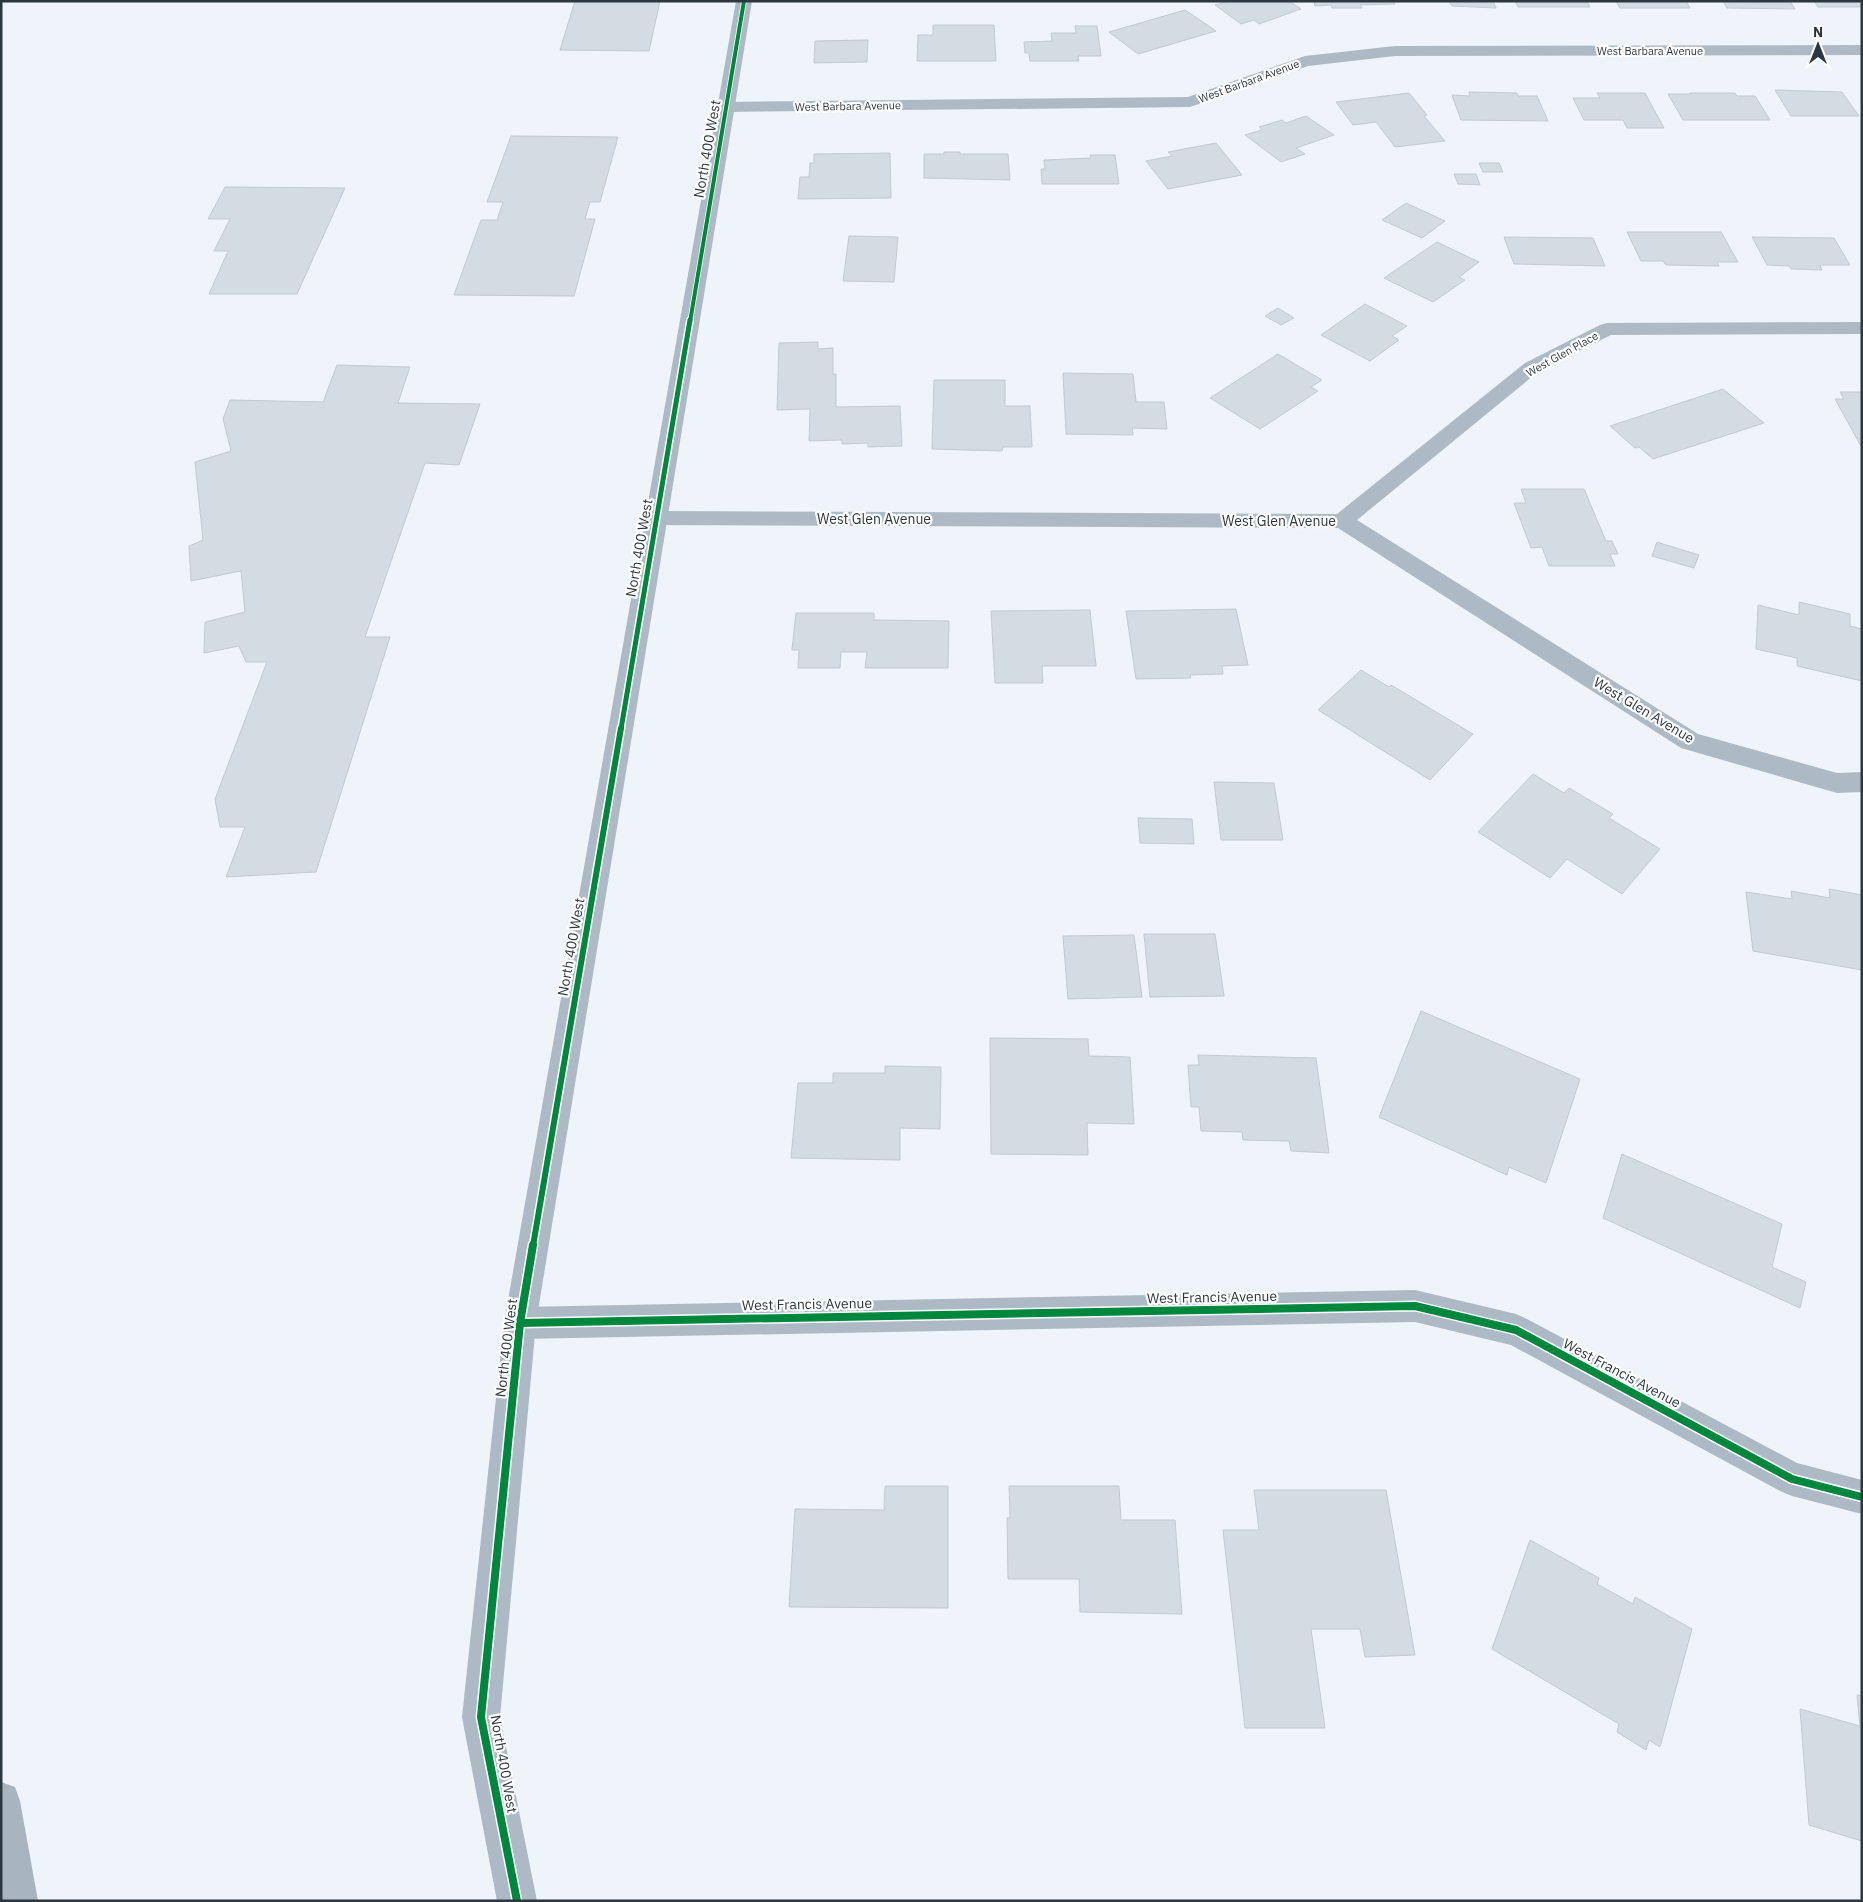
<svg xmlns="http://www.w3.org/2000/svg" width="1863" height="1902" viewBox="0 0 1863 1902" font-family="'IBM Plex Sans',sans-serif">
<rect width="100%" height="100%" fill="#eef4f9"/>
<!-- building -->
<g fill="#d3dce2" stroke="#c3cad0">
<polygon points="575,1 660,1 649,51 560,50"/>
<polygon points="1229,1 1289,1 1301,9 1259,24 1254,20 1241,24 1215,5"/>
<polygon points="1314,1 1393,1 1395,4 1360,5 1362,8 1332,8 1331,5 1315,6"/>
<polygon points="1449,1 1493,1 1496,8 1452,6"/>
<polygon points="1515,1 1587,1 1590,7 1518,7"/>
<polygon points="1616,1 1686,1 1690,8 1620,8"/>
<polygon points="1723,1 1790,1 1795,9 1727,8"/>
<polygon points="1814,1 1862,1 1862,7 1818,7"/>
<polygon points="1185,10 1216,31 1138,54 1109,32"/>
<polygon points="933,25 994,25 996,61 917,61 918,35 933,35"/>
<polygon points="1075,26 1097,26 1101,56 1078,56 1079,61 1030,61 1029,53 1025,53 1024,42 1052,41 1051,33 1076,33"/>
<polygon points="868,40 867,62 814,63 815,41"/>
<polygon points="1775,90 1842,92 1859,116 1791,116"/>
<polygon points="1469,92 1517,93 1518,96 1537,96 1548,121 1461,120 1452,95 1470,96"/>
<polygon points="1409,93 1427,115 1424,116 1445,141 1395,147 1376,122 1353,125 1336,102"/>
<polygon points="1597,93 1645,93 1664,128 1627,128 1623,120 1584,120 1573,98 1600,98"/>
<polygon points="1690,93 1735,93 1737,96 1755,96 1770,120 1683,120 1668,94 1691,94"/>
<polygon points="1306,116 1334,135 1296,148 1305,154 1281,162 1245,135 1262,130 1259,127 1282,120 1286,123"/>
<polygon points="511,136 618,137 600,202 590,202 585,219 595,219 574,296 454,295 481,220 497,220 503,202 487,202"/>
<polygon points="1216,143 1242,175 1168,189 1146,161 1172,156 1168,152"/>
<polygon points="944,152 960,152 960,154 1008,154 1010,180 924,178 924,154 944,154"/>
<polygon points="890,153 891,198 798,199 800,177 809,177 810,163 814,163 814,154"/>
<polygon points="1090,155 1115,155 1119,184 1042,184 1041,169 1045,169 1044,160 1091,158"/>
<polygon points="1479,163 1499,163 1503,172 1483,172"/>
<polygon points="1454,174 1476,174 1480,185 1458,184"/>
<polygon points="225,187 345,188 297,294 209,294 228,251 214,251 230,219 208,219"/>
<polygon points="1406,203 1445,221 1422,238 1382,220"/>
<polygon points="1627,232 1721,232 1738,262 1717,262 1719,266 1666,265 1663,261 1641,261"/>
<polygon points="849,236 898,237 894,282 843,281"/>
<polygon points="1504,237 1593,238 1605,266 1514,264"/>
<polygon points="1752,237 1834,238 1850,265 1820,265 1822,270 1791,269 1789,266 1767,265"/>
<polygon points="1437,242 1479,262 1459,277 1465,280 1433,302 1384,278"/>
<polygon points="1365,304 1407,326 1392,336 1399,340 1370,361 1321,335"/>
<polygon points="1278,308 1294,318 1281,325 1265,316"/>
<polygon points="818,342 818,349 833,348 833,374 836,374 836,407 900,406 902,446 868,447 868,443 842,444 842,440 809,441 810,409 777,410 779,343"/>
<polygon points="1278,354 1322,380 1311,387 1318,391 1260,429 1210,398"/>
<polygon points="337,365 410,367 398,403 480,404 459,465 425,463 365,637 390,637 316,872 226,877 245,827 220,827 215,799 267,662 246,662 239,646 204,653 205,622 245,612 241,571 191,581 189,546 203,540 195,462 231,451 223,419 230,400 323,402"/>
<polygon points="1063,373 1133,374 1136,402 1164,402 1167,429 1132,428 1133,435 1066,434"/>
<polygon points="934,380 1005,380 1005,406 1030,406 1032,447 1003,447 1002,451 932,449"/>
<polygon points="1723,389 1764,423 1653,459 1639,447 1635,448 1610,426"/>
<polygon points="1840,392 1862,392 1862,448 1835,399 1844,399"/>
<polygon points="1521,489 1584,489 1606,541 1612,541 1618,554 1610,554 1615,566 1549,566 1542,547 1531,548 1514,503 1526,503"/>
<polygon points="1657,542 1699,555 1694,568 1652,556"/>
<polygon points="1799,602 1850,614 1850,626 1862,629 1862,681 1797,666 1797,658 1756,649 1758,605 1799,615"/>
<polygon points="1236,609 1248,665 1222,666 1223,674 1190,675 1191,678 1136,679 1126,611"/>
<polygon points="1090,610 1096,666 1042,666 1043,683 995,683 991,611"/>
<polygon points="796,613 874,613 874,620 949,621 948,668 865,668 867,652 841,652 840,668 798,668 799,650 792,650"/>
<polygon points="1361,670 1389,687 1391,685 1473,734 1430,780 1318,710"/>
<polygon points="1533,774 1564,793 1569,788 1613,814 1609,818 1660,849 1622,894 1567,859 1550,878 1478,832"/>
<polygon points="1214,782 1274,783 1283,840 1221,840"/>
<polygon points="1138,818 1192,819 1194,844 1140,843"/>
<polygon points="1829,889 1862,895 1862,970 1753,951 1746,892 1792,899 1791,891 1830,898"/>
<polygon points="1144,934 1215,934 1224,996 1150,997"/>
<polygon points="1134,935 1142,997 1068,999 1063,936"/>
<polygon points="1421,1011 1580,1079 1546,1183 1509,1167 1507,1175 1379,1117"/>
<polygon points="990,1038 1088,1039 1089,1056 1130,1057 1134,1124 1087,1123 1088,1155 991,1154"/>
<polygon points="1198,1055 1316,1058 1329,1153 1291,1151 1289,1141 1243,1140 1242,1132 1201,1131 1199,1107 1191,1107 1188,1065 1199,1065"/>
<polygon points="885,1066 941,1067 940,1129 900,1128 900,1160 791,1158 798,1083 833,1083 833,1073 885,1073"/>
<polygon points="1622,1154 1782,1224 1772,1267 1806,1282 1800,1308 1603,1218"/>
<polygon points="885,1486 948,1486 948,1608 789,1607 795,1509 884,1510"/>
<polygon points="1009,1486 1119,1486 1121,1520 1175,1520 1182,1614 1080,1612 1079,1579 1008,1579 1007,1518 1010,1518"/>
<polygon points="1254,1490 1386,1490 1415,1655 1365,1657 1360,1629 1311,1629 1325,1728 1245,1728 1223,1530 1259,1530"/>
<polygon points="1530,1540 1599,1578 1597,1584 1633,1604 1635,1597 1692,1629 1660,1747 1649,1740 1646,1750 1617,1732 1619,1724 1492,1649"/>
<polygon points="1857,1695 1862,1696 1862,1841 1809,1825 1800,1709 1860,1726"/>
</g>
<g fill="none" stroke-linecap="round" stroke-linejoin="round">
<!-- minor -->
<g fill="#adb9c5" fill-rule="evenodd">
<polygon points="1862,45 1862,55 1395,56 1308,66 1190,107 726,112 720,111 718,107 720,103 726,102 1188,97 1305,56 1395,46"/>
<polygon points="1862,322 1862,334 1611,335 1539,371 1357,520 1698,734 1837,773 1862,772 1862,792 1837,793 1681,748 1338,528 657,525 649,523 646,518 649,513 657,511 1337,514 1525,363 1600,325 1607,323"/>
<polygon points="1415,1290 1516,1314 1527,1319 1797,1463 1862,1480 1862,1514 1792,1496 1780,1491 1511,1345 1415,1322 520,1339 509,1334 504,1323 509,1312 520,1307"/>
</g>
<!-- tertiary -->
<polygon fill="#adb9c5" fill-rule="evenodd" points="736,1 752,1 536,1323 500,1717 537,1901 497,1901 462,1717 504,1323"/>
<!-- motorway -->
<polygon fill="#a8b4be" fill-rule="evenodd" points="1,1782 15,1787 20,1801 38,1901 1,1901"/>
<!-- cycleway-far3 casing -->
<g stroke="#fff" stroke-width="5.5">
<polyline id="cycleway-far3" points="690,322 744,1"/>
</g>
<!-- cycleway-far2 casing -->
<g stroke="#fff" stroke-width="8">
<polyline id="cycleway-far2" points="621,729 690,320"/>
</g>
<!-- cycleway-far1 casing -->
<g stroke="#fff" stroke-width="9">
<polyline id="cycleway-far1" points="533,1246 621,728"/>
</g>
<!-- cycleway casing -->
<g stroke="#fff" stroke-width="11">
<g id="cycleway">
<polyline points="520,1323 1415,1306 1516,1330 1792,1479 1862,1497"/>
<polyline points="517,1901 481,1717 520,1323 533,1245"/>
</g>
</g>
<!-- cycleway-far3 -->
<use href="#cycleway-far3" stroke="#00873e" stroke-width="4"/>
<!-- cycleway-far2 -->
<use href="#cycleway-far2" stroke="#00873e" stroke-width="5"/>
<!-- cycleway-far1 -->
<use href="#cycleway-far1" stroke="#00873e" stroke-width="6"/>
<!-- cycleway -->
<use href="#cycleway" stroke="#00873e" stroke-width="8"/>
</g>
<g text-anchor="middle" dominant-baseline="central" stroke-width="4.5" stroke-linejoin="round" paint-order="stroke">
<!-- far-street labels -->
<g font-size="11" fill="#2d3740" stroke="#fff">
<text x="1650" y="51">West Barbara Avenue</text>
<text transform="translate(1249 81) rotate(-20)">West Barbara Avenue</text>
<text transform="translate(848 106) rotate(-1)">West Barbara Avenue</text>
<text transform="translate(1562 354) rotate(-29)">West Glen Place</text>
</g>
<!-- street labels -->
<g font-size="14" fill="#2d3740" stroke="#fff">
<text transform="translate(707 149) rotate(-80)">North 400 West</text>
<text x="874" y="519">West Glen Avenue</text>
<text x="1279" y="521">West Glen Avenue</text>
<text transform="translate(639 548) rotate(-80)">North 400 West</text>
<text transform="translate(1644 710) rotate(31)">West Glen Avenue</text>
<text transform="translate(571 947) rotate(-80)">North 400 West</text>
<text transform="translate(1212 1297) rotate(-1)">West Francis Avenue</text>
<text transform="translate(807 1304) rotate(-1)">West Francis Avenue</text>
<text transform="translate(506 1348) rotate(-83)">North 400 West</text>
<text transform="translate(1622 1373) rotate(28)">West Francis Avenue</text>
<text transform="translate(504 1764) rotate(80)">North 400 West</text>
</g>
</g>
<!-- border -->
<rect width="1863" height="1902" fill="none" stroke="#2d3740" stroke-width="5"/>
<!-- north arrow -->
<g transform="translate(1818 45)" stroke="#ffffff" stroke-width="4" paint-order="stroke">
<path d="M0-4L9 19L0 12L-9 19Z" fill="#2d3740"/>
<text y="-8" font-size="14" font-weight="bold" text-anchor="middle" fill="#2d3740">N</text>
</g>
</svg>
